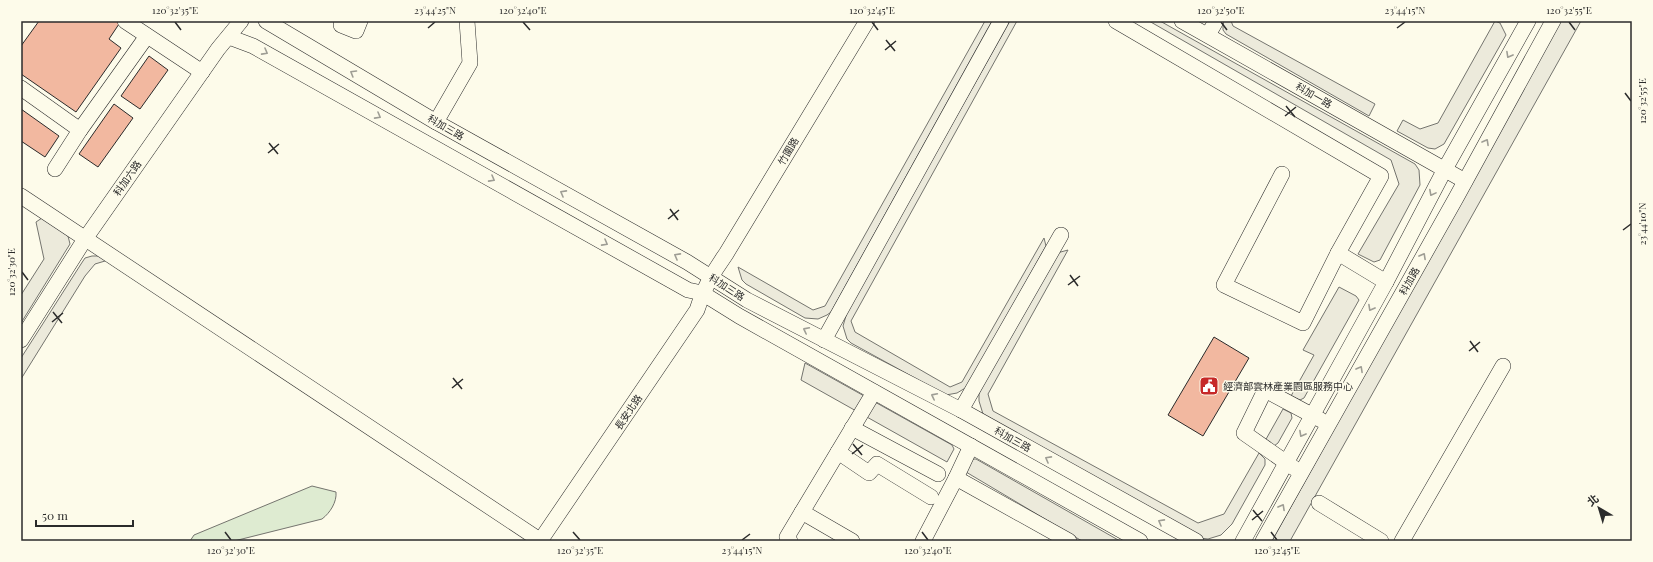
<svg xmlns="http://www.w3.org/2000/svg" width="1653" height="562" viewBox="0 0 1653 562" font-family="'Playfair Display','Noto Sans TC',serif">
<rect width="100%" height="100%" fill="#fdfbea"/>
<!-- green -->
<path fill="#deebd1" stroke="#74746e" d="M312,486L336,492C337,502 330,513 322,519L234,541H190L194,535Z"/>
<!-- parking -->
<g fill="#eceadb" stroke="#74746e">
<polygon points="985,21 992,21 831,312 827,315 818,319 805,318 746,284 742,280 738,267 813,310 825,306"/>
<polygon points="1010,21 1017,21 851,321 855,332 950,387 962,382 1044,238 1046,246 967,387 957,393 946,395 851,343 847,339 843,326 848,309"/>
<polygon points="1149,21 1160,21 1415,164 1419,170 1420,185 1380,260 1374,262 1358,254 1399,184 1391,160"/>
<polygon points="1223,21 1231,21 1233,26 1375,104 1369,116 1226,34 1223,30"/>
<polygon points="1495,21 1500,23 1506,35 1444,144 1435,149 1428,148 1397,131 1403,120 1420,129 1438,123"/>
<polygon points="1560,21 1581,21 1290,541 1272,541"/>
<polygon points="42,218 68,236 70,244 21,323 21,295 44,259 36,222"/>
<polygon points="1068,250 988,394 993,411 1198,523 1224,514 1259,453 1265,459 1265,465 1232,524 1221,535 1208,539 1200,538 983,414 979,401 979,394 982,386 1057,253"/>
<polygon points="92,256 98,256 104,259 105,261 95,264 85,276 21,379 21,358 81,264 85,258"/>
<polygon points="1339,287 1356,296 1359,300 1304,398 1300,400 1291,396 1314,355 1303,350"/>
<polygon points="805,363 952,445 954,449 947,462 801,380"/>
<polygon points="1283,409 1291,413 1292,418 1278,443 1274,446 1265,441"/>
<polygon points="973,459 976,459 1120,541 1082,541 966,472"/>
</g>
<!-- building -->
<g fill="#f2b8a0" stroke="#2b2b2b">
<polygon points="39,21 121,21 109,39 121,48 76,112 21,74 21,46"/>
<polygon points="149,56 168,70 140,109 121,96"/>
<polygon points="114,104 133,118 98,167 79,154"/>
<polygon points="21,109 59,136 45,157 21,141"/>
<polygon points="1214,337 1249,358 1203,436 1168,415"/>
</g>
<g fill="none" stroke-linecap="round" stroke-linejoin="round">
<!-- minor casing -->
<g stroke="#2b2b2b" stroke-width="16">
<g id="minor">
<polyline points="125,21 202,72"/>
<polyline points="266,21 436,122 687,262 747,300 961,410 1196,541"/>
<polyline points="1116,21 1381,176 1338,253"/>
<polyline points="1182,21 1465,181"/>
<polyline points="341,25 356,31 360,21"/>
<polyline points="1208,35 1216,21"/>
<polyline points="229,37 253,46 688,290 702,293 739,316 1140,541"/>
<polyline points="21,88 80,130"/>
<polyline points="436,122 470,63 467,21"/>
<polyline points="55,169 80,130 147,36"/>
<polyline points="1282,174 1224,285 1303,323 1338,253 1386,282"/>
<polyline points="21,196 541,541"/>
<polyline points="21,340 85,239 218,49 241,21"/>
<polyline points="824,340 1001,21"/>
<polyline points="961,410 1061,235"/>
<polyline points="852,428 938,474"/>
<polyline points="971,446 956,478 1069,541"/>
<polyline points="838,452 869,473 877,464 931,497"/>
<polyline points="1294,468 1244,433 1265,390 1321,420"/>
<polyline points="1319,503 1381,541"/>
<polyline points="802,512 852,541"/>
<path d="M540,541L697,310C703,289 713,272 726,254L867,21"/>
<polyline points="790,541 787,537 874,392"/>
<polyline points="923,541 956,478"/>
<polyline points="1243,541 1386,282 1445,169 1528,21"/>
<polyline points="1263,541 1456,198 1553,21"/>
<polyline points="1402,541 1503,366"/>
</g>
</g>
<!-- minor -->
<use href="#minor" stroke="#fdfbea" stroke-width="15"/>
</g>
<!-- one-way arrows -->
<defs><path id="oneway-chevron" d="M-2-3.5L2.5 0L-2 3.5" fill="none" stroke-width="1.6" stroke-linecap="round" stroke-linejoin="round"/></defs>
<g stroke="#9e9d94">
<use href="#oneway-chevron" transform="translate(265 52) rotate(29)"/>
<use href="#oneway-chevron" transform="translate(1509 55) rotate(119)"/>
<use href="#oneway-chevron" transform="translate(353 73) rotate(-149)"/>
<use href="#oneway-chevron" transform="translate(378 116) rotate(29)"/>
<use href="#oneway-chevron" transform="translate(1486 142) rotate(-61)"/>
<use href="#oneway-chevron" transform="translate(492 179) rotate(29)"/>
<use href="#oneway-chevron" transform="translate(563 193) rotate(-151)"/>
<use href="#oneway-chevron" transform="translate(1432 193) rotate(118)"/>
<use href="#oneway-chevron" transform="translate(605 243) rotate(29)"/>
<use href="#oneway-chevron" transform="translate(677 256) rotate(-151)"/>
<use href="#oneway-chevron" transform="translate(1423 256) rotate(-61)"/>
<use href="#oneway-chevron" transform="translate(1371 308) rotate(119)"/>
<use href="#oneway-chevron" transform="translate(806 330) rotate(-153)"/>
<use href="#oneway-chevron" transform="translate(1360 369) rotate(-61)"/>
<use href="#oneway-chevron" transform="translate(934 396) rotate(-153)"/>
<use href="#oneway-chevron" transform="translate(1302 434) rotate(119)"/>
<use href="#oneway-chevron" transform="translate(1048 459) rotate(-151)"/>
<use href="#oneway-chevron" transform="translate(1282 507) rotate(-61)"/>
<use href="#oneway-chevron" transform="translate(1161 522) rotate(-151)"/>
</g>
<!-- ticks -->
<path fill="none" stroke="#2b2b2b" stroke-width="1.5" d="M175,22L181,30M523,22L530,30M872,22L878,30M1221,22L1227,30M1569,22L1575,30M428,28L435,22M1397,28L1405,22M886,40L895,51M885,50L896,41M1625,93L1631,101M1286,106L1295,117M1285,116L1296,107M269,143L278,154M268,153L279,144M670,209L678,220M668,219L679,210M1623,230L1631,224M22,272L28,280M1070,275L1078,286M1068,285L1080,276M53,312L62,323M52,322L63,313M1470,341L1478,352M1469,351L1480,342M453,378L462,389M452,388L463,379M853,444L862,455M852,454L863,445M1253,510L1262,521M1252,520L1263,511M225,532L231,540M573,532L580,540M922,532L928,540M1271,532L1277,540M742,540L750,534"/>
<!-- icons -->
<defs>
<g id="civic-square" transform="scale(1)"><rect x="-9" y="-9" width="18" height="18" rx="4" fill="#c62828" stroke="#fdfbea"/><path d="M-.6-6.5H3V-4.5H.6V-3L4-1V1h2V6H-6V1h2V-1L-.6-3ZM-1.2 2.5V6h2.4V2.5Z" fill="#fff"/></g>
</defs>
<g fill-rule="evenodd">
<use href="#civic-square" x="1209" y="386"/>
</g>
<g text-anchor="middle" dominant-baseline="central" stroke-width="3" stroke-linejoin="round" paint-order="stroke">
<!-- street labels -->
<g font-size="10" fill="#2b2b2b" stroke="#fdfbea">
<text transform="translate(1314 95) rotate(30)">科加一路</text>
<text transform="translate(446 127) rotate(30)">科加三路</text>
<text transform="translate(788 151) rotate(-59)">竹圍路</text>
<text transform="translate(127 178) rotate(-55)">科加六路</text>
<text transform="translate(1409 281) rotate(-61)">科加路</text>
<text transform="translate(727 287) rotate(33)">科加三路</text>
<text transform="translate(628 412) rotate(-56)">長安北路</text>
<text transform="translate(1013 439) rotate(29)">科加三路</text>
</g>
<!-- poi labels -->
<g font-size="10" fill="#2b2b2b" stroke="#fdfbea" text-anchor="start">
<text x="1223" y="386">經濟部雲林產業園區服務中心</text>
</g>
</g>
<!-- border -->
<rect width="1653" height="562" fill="none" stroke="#fdfbea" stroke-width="44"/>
<!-- north arrow -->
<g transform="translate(1599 508) rotate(322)" stroke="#fdfbea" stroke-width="3" paint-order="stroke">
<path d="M0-3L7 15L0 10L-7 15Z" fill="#2b2b2b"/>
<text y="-6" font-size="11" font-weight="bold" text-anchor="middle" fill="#2b2b2b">北</text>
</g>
<!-- scale -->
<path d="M36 520v6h97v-6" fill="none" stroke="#2b2b2b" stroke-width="2"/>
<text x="42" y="520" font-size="12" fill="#2b2b2b" stroke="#fdfbea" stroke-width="3" paint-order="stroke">50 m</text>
<rect x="22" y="22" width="1609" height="518" fill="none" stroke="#2b2b2b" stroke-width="1.5"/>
<g font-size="10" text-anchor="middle" fill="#2b2b2b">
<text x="175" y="14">120°32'35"E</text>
<text x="435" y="14">23°44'25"N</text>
<text x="523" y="14">120°32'40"E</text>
<text x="872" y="14">120°32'45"E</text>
<text x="1221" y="14">120°32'50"E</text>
<text x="1405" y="14">23°44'15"N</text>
<text x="1569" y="14">120°32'55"E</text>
<text transform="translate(1642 101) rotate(-90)" y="4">120°32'55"E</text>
<text transform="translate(1642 224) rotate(-90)" y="4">23°44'10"N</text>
<text transform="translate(11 272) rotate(-90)" y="4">120°32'30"E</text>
<text x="231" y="554">120°32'30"E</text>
<text x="580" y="554">120°32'35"E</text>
<text x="742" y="554">23°44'15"N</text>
<text x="928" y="554">120°32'40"E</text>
<text x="1277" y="554">120°32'45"E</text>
</g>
</svg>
